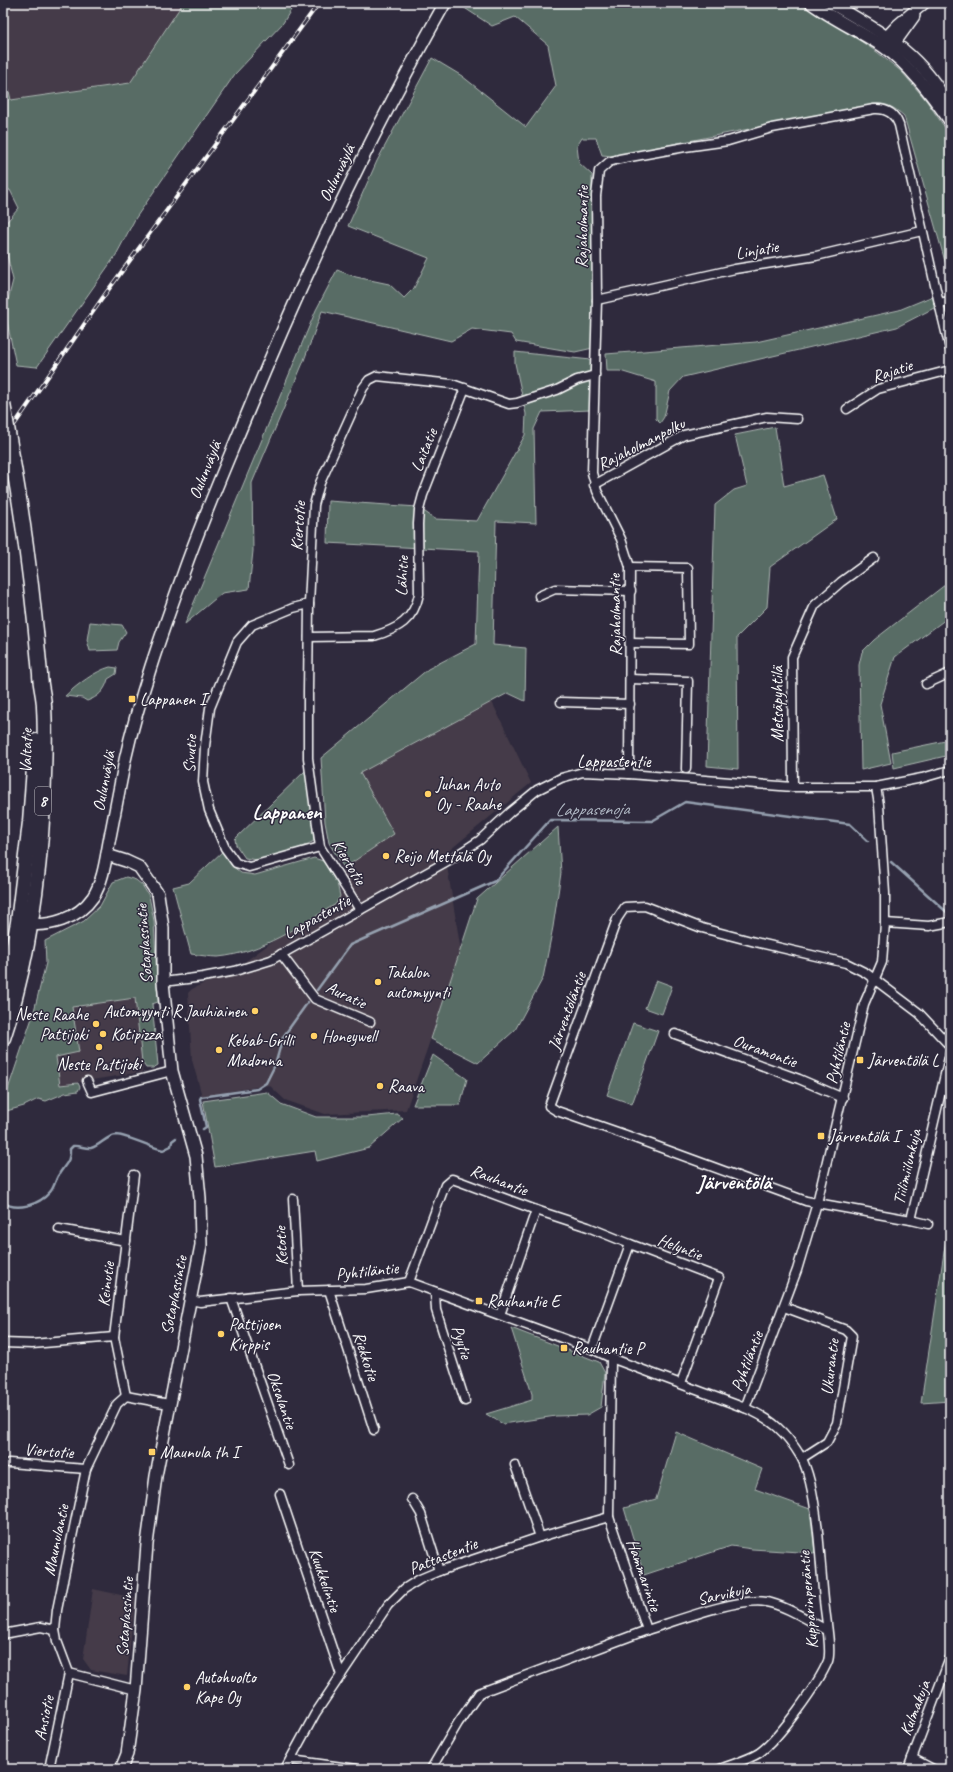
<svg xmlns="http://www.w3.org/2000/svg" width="953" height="1772" viewBox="0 0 953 1772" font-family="Caveat,sans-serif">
<rect width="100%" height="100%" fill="#2f2a3d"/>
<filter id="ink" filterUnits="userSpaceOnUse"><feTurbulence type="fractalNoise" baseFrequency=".025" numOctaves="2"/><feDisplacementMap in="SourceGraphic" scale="8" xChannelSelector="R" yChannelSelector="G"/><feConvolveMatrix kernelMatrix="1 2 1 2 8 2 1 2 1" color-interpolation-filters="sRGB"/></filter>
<g filter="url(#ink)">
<!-- built -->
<g fill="#443b48">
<polygon points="3,3 183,3 130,83 11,100 3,65"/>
<polygon points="492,702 531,783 445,854 461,951 406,1110 325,1114 285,1100 269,1085 202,1096 192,1060 188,993 192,989 239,966 276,939 336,904 340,896 344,868 394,834 360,773"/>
<polygon points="135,998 143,1066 142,1072 60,1085 56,1057 79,1052 72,1007"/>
<polygon points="93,1589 135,1598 127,1676 91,1670 83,1659"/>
</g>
<!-- green -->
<g fill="#586c65" stroke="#acb6b2">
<polygon points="183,3 295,3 283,23 235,74 135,219 116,255 37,367 16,365 5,312 13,280 3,238 3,226 19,208 10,190 3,190 3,65 11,100 130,83"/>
<path d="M461,3H804L877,52L902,72L926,100L950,135V279L904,116C895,108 887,103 875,104L613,156L602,155L596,138H582L577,146L579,163L592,175L593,348L575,352L516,342L511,334L472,329L451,341L322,311L303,363L252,483L253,551L249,589L222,593L185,624L316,310L337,270L356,277L389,284L404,298L414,288L429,258L348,226L377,161L432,58L462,76L526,127L556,86L548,45L515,17L492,26L460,5Z"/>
<polygon points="933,296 934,308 897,327 683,377 670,391 664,417 660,423 656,419 656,382 620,371 607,371 606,354 756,342 899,310"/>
<polygon points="515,352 591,360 590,410 542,412 534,429 536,523 496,521 493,645 526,648 525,701 508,693 360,773 394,834 344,868 329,843 325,822 321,758 428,669 476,644 479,551 327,543 328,501 418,507 435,519 477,521 525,435 526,414 515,363"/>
<polygon points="775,427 784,486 823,475 837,519 770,567 767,607 737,637 738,769 707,766 715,505 734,490 747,486 735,435"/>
<polygon points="950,581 950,616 895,657 880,704 891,763 861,770 859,665 862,652 874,640"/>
<polygon points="90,622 122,625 126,632 119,642 117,650 90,651 87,640"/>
<path d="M110,667L117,668L116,674L108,679C105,691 98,697 87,701L82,698L65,696C77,685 95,671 110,667Z"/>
<polygon points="950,740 950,755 894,768 892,752"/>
<polygon points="306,770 314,841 298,849 256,860 245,858 236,845 235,839"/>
<polygon points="558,827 561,873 553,927 543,978 515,1030 478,1063 431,1039 477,899"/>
<path d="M224,850L231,865L241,873L255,875L314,858L323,861L337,883L340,896L336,904C300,925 262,953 218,957C210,957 199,955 191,954L173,887L189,883Z"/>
<polygon points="126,877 136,880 142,885 149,896 154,921 158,1002 152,1004 158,1065 153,1068 146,1068 142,1062 135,998 72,1007 79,1052 56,1057 60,1085 78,1083 80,1087 78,1091 65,1093 46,1101 38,1099 24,1106 3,1112 7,1092 33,1015 46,963 45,941 84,921 100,906 113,882"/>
<polygon points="656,980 672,986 662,1014 645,1008"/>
<polygon points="633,1023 658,1031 632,1104 607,1095"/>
<polygon points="433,1055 467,1079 460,1105 413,1105"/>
<polygon points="267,1092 281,1104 316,1117 367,1117 397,1114 403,1118 369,1148 317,1161 315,1151 215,1167 203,1101"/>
<polygon points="946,1239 950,1239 950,1401 921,1403"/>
<polygon points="511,1328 599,1362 605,1373 601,1407 587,1415 556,1416 503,1424 486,1414 532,1400 532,1394"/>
<polygon points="676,1432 762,1469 755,1489 810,1509 815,1553 752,1549 731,1546 644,1575 624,1508 656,1499"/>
</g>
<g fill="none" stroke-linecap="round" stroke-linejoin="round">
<!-- stream -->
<g stroke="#96a1b0" stroke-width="2.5">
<polyline points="891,862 950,915"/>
<polyline points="317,990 350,945 495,881 550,820 652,821 685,802 850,824 868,841"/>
<polyline points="203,1129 206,1127 200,1099 201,1097 257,1089 266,1083 275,1065 283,1037 308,1002"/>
<path d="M3,1202C16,1212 39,1205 50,1192C54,1188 55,1181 58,1176C64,1165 71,1162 70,1149L73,1146C79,1145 85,1149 91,1148C100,1146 106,1136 116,1135C126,1135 151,1147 163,1150L171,1146L172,1141L176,1138"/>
</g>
<!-- street casing -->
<g stroke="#fff" stroke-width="11">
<g id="street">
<polyline points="597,300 735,269 816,256 922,231"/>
<polyline points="950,301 939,303 950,349"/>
<polyline points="847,409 878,389 950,370"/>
<polyline points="594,485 684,435 767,417 797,419"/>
<polyline points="630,567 688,568 689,644 631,643"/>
<polyline points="539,596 555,589 631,591"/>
<polyline points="309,604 293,608 252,625 237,642 210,708 205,746 203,782 209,810 225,848 236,863 249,867 320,847"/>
<path d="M309,637L374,636C398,629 414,620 419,594L418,524L419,510L423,495L465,388"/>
<polyline points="630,679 688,681 686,769"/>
<polyline points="926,684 950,673"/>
<polyline points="561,702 630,704"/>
<path d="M629,774L630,567L621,539L597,491L592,473L597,300L596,196L599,171L609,162L619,159L685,147L728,141L772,128L874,109C887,108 895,114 899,125L939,303"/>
<polyline points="793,787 792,657 815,605 841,582 874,558"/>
<polyline points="360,910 320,847 308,758 308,691 309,604 314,505 320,483 363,388 369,380 377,376 452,384 509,404 517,403 557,390 577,380 595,375"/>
<polyline points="885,923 929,926 950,922"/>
<polyline points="281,954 315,999 370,1022"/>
<polyline points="163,982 203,977 235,971 271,960 451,859 480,840 510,812 537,790 561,778 583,772 629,774 793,787 876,787 922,778 950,770"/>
<polyline points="675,1034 799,1079 843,1098"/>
<polyline points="950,1046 919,1013 866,973 846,963 755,942 702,928 645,906 625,907 617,919 549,1106 557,1111 626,1135 806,1201 911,1220 950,1053"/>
<polyline points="87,1081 92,1092 172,1071"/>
<polyline points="293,1199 298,1291"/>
<polyline points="536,1210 588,1227 630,1244"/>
<polyline points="911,1220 928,1224"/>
<polyline points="59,1229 126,1241"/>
<polyline points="409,1282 445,1185 452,1179 461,1182 536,1210 500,1315"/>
<polyline points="329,1290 374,1430"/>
<polyline points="435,1292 436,1310 465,1401"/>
<polyline points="231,1298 289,1465"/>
<polyline points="191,1300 200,1302 298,1291 366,1289 409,1282 592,1349 611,1358 745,1408 797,1270 817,1203 864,1004 882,962 885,923 885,893 879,805 876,787"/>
<polyline points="784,1307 846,1330 852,1336 837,1423 827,1442 802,1458"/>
<polyline points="3,1343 32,1344 114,1337"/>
<polyline points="592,1349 630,1244 719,1278 681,1383"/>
<polyline points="126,1396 114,1337 134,1175"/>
<polyline points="9,1463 86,1469"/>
<polyline points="515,1465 540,1537"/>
<polyline points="280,1494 341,1675"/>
<polyline points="412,1499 421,1514 439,1571"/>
<path d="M647,1630C676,1621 739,1597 766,1602C785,1605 809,1621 827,1630"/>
<polyline points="3,1634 41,1627 55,1630"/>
<polyline points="136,1690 69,1673 57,1641 55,1630 57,1610 86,1469 117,1404 126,1396 169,1404"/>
<polyline points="912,1758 933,1769"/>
<polyline points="291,1760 357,1769"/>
<polyline points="49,1769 69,1673"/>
<polyline points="285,1769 315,1714 388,1605 404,1589 420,1579 439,1571 540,1537 609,1517"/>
<polyline points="431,1769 458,1723 479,1693 647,1630 609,1517 611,1358"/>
<path d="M720,1769C732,1764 748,1760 759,1753C779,1739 819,1683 828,1661C832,1650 825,1613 824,1600C820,1561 819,1520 810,1482C808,1474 805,1464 801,1457C786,1432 772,1419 745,1408"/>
<polyline points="908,1769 950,1658"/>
</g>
</g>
<!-- secondary casing -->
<g stroke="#fff" stroke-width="14">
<g id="secondary">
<path d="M811,3C833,19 859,31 882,46C909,64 931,94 950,121"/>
<path d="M831,3C881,32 924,55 950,109"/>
<polyline points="882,42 898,25 924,3"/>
<polyline points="891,48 914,16"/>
<polyline points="107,855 126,861 139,867 158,894 163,928 163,982 172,1071 196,1156 200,1198 201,1245 156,1476 147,1544 136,1690 127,1754 121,1769"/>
<path d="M23,923C49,928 78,919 93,897C104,880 106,856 110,837C115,811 120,785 125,760C139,697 161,635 183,574C202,520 225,467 247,414C305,273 370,136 445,3"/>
</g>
</g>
<!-- highway casing -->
<g stroke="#fff" stroke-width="17">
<g id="highway">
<polyline points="3,1003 18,922 30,822 36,741"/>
<path d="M3,1038C28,963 39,883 43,804C44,772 46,739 44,707C44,696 40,685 40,674C34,604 26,537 14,468"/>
</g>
</g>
<!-- street -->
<use href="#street" stroke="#2f2a3d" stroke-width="8"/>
<!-- secondary -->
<use href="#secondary" stroke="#2f2a3d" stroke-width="11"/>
<!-- highway -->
<use href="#highway" stroke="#2f2a3d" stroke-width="14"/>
<!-- rail casing -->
<g stroke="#fff" stroke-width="4">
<polyline id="rail" points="3,441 106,293 319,3"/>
</g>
<!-- rail -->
<use href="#rail" stroke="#2f2a3d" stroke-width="2.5" stroke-dasharray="8" stroke-linecap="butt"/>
<!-- highway-bridge casing -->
<g stroke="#fff" stroke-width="17" stroke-linecap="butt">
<polyline id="highway-bridge" points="3,404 14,468"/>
</g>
<!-- highway-bridge -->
<use href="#highway-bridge" stroke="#2f2a3d" stroke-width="14"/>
</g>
</g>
<!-- markers -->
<g fill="#ffd166" stroke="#2f2a3d" stroke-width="1.5">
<rect x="128" y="695" width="8" height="8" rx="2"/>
<circle cx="428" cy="794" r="4"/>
<circle cx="386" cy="856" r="4"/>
<circle cx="378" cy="982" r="4"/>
<circle cx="255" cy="1011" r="4"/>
<circle cx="96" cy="1024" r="4"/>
<circle cx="103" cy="1034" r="4"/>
<circle cx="314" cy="1036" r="4"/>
<circle cx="99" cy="1047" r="4"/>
<circle cx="219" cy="1050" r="4"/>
<rect x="856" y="1056" width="8" height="8" rx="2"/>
<circle cx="380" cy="1086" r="4"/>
<rect x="817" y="1132" width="8" height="8" rx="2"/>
<rect x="475" y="1297" width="8" height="8" rx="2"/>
<circle cx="221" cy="1334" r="4"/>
<rect x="560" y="1344" width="8" height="8" rx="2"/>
<rect x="148" y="1448" width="8" height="8" rx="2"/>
<circle cx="187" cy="1687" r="4"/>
</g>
<g text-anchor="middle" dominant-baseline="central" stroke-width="3" stroke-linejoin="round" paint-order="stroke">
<!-- shield labels -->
<rect fill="#2f2a3d" stroke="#c1bfc5" stroke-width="1" x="35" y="787" width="16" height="28" rx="3"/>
<g font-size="16" font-weight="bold" fill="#fff">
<text x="43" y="801">8</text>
</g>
<!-- street labels -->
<g font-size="17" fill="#fff" stroke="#2f2a3d">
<text transform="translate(337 173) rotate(-64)">Oulunväylä</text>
<text transform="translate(582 227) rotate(-89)">Rajaholmantie</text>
<text transform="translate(757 250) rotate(-10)">Linjatie</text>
<text transform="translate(892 371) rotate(-18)">Rajatie</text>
<text transform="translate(641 444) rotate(-27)">Rajaholmanpolku</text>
<text transform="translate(424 450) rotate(-68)">Laitatie</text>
<text transform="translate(205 470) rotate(-68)">Oulunväylä</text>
<text transform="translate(298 526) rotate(-86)">Kiertotie</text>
<text transform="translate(402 576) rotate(-88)">Lähitie</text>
<text transform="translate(615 615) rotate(-91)">Rajaholmantie</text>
<text transform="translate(777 704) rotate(-90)">Metsäpyhtilä</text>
<text transform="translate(26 751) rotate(-89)">Valtatie</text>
<text transform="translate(190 754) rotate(-87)">Sivutie</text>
<text x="614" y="761">Lappastentie</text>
<text transform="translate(104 781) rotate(-79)">Oulunväylä</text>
<text transform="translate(349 862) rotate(59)">Kiertotie</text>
<text transform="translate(317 917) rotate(-29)">Lappastentie</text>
<text transform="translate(144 944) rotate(-94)">Sotaplassintie</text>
<text transform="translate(346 995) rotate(25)">Auratie</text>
<text transform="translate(567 1011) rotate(-70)">Järventöläntie</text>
<text transform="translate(765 1051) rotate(20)">Ouramontie</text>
<text transform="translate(838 1053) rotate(-77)">Pyhtiläntie</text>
<text transform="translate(907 1167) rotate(-77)">Tiilimiilunkuja</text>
<text transform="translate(499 1180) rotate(21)">Rauhantie</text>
<text transform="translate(281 1246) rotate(-93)">Ketotie</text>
<text transform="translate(680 1247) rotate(21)">Helyntie</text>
<text transform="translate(367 1271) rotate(-6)">Pyhtiläntie</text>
<text transform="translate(106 1284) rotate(-83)">Keinutie</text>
<text transform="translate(174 1295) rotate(-79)">Sotaplassintie</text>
<text transform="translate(462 1342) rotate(73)">Pyytie</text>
<text transform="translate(366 1356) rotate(72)">Riekkotie</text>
<text transform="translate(747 1361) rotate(-69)">Pyhtiläntie</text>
<text transform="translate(830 1367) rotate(-83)">Ukurantie</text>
<text transform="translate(282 1400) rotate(71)">Oksalantie</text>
<text transform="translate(49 1451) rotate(4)">Viertotie</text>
<text transform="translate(56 1540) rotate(-78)">Maunulantie</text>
<text transform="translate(443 1556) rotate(-22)">Pattastentie</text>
<text transform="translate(644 1575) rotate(71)">Hammarintie</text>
<text transform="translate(325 1580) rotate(71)">Kuukkelintie</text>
<text transform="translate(724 1594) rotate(-12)">Sarvikuja</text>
<text transform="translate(808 1600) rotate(-95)">Kupparinperäntie</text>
<text transform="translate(125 1617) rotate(-86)">Sotaplassintie</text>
<text transform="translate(915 1708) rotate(-69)">Kulmakuja</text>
<text transform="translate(44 1718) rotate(-78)">Ansiotie</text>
</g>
<!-- poi labels -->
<g font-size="17" fill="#fff" stroke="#2f2a3d" text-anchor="start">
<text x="140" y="699">Lappanen I</text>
<text x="436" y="784">Juhan Auto<tspan x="436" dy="20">Oy - Raahe</tspan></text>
<text x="394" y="856">Reijo Mettälä Oy</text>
<text x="386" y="972">Takalon<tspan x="386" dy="20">automyynti</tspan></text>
<text x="247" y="1011" text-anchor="end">Automyynti R Jauhiainen</text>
<text x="88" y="1014" text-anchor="end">Neste Raahe<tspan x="88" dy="20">Pattijoki</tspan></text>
<text x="111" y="1034">Kotipizza</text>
<text x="322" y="1036">Honeywell</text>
<text x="227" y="1040">Kebab-Grilli<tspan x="227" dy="20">Madonna</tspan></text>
<text x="868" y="1060">Järventölä L</text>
<text x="99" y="1064" text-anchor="middle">Neste Pattijoki</text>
<text x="388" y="1086">Raava</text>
<text x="829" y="1136">Järventölä I</text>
<text x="487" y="1301">Rauhantie E</text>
<text x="229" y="1324">Pattijoen<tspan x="229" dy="20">Kirppis</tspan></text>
<text x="572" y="1348">Rauhantie P</text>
<text x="160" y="1452">Maunula th I</text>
<text x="195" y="1677">Autohuolto<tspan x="195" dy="20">Kape Oy</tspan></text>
</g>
<!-- water labels -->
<g font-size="18" font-style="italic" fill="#b0b8c4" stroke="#2f2a3d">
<text transform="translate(592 809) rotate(-1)">Lappasenoja</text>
</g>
<!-- district labels -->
<g font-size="21" font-weight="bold" fill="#fff" stroke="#2f2a3d">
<text x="287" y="812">Lappanen</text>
<text x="734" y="1182">Järventölä</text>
</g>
</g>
<!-- margin -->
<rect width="953" height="1772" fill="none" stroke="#2f2a3d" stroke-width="16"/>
<rect x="8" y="8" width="937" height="1756" fill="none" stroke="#fff" stroke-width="1.5" filter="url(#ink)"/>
</svg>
